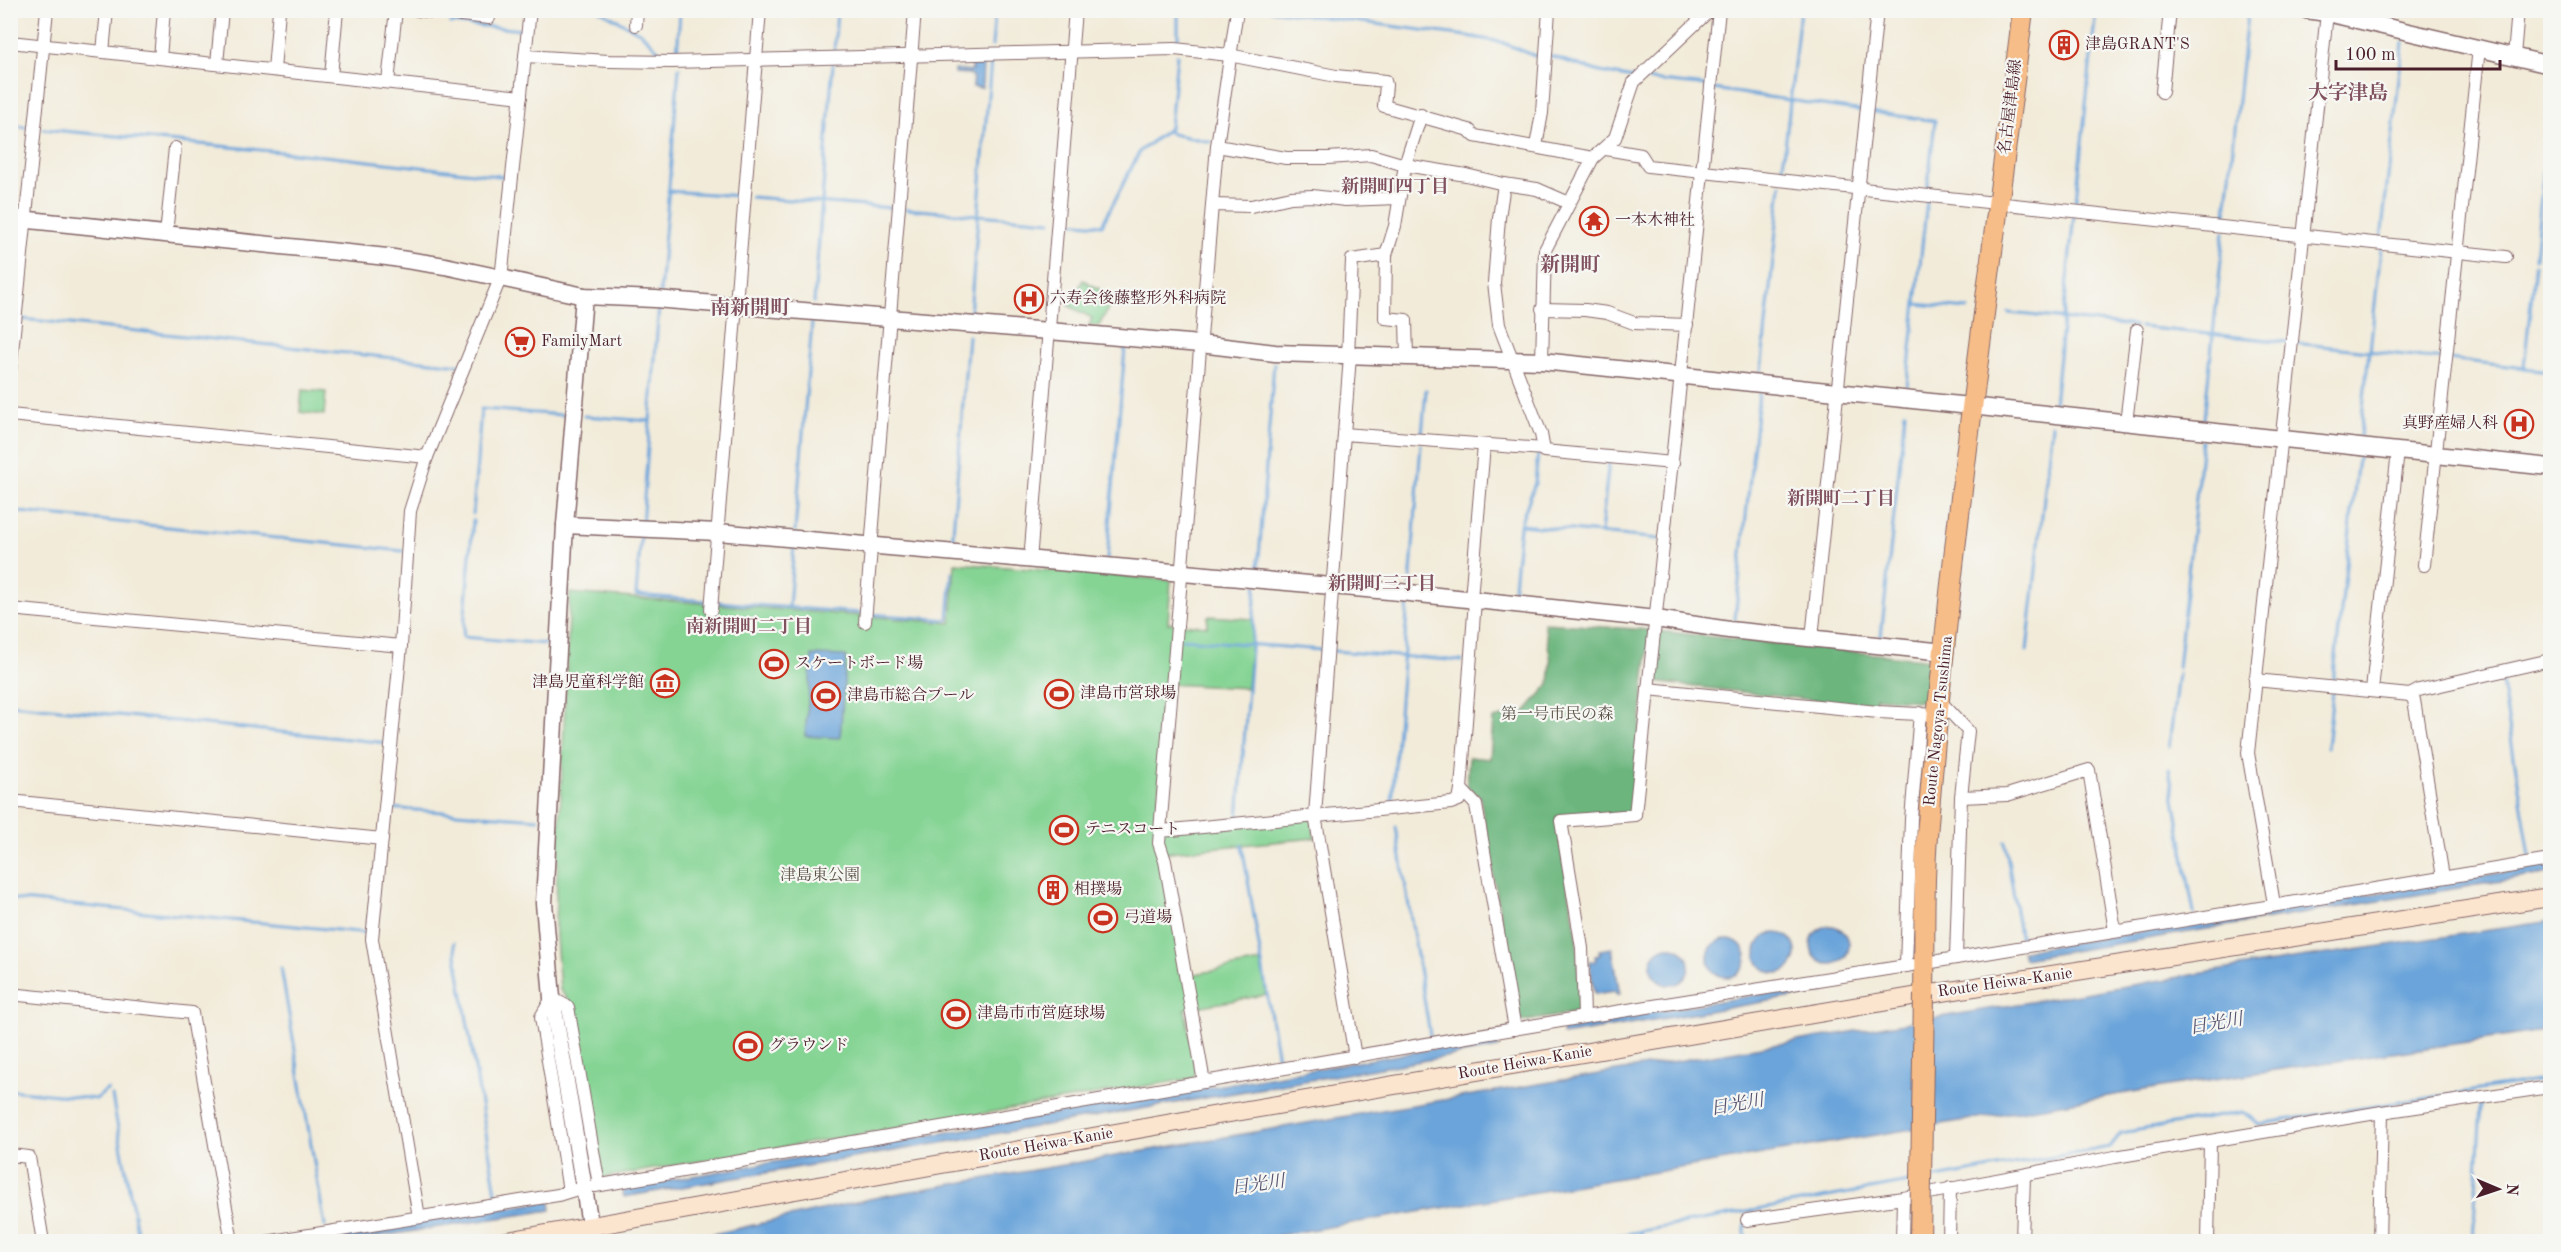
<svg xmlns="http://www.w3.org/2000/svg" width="2561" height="1252" viewBox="0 0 2561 1252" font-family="'Old Standard TT','Noto Serif JP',serif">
<rect width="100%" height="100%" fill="#f6f6f2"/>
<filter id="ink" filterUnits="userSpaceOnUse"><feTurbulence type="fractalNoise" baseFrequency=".0167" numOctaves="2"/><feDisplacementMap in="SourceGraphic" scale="12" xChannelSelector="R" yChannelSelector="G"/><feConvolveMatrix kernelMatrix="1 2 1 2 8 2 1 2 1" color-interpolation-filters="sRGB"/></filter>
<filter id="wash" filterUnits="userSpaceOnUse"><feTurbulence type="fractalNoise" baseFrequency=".008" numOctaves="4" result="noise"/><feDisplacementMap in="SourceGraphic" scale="24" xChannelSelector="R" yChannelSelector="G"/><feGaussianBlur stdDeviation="1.35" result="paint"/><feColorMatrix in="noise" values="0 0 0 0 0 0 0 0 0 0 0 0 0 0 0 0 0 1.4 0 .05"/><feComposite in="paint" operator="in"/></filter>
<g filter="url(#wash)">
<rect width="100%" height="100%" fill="#f2ebd9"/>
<!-- green -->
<g fill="#85d494" stroke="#687a60" stroke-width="1.5">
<polygon points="1083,280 1114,297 1099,326 1089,325 1092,318 1069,306"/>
<polygon points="302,390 326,392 324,415 300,412"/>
<polygon points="955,563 1171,580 1168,623 1207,626 1208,616 1253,619 1247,688 1168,684 1156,826 1312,819 1315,838 1169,852 1160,857 1190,975 1261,962 1266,995 1185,1009 1196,1071 1193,1078 601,1178 573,1006 560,990 555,924 570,593 951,623"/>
</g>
<!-- forest -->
<g fill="#6cb67e" stroke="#5b6a54" stroke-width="1.5">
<polygon points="1544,623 1650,630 1631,811 1628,814 1556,817 1577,936 1580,1012 1521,1022 1518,1018 1480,797 1467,786 1469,757 1490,759 1493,719 1525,712 1549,684 1551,661"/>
<polygon points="1658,631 1932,660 1927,702 1876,697 1875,707 1653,682"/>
</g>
<!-- water -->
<g fill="#6ba4da" stroke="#5a6282" stroke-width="1.5">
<polygon points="972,64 983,64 982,88 973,87 973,78 970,74 954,73 954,70 972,71"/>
<polygon points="812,655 846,656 840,738 805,736"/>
<polygon points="2550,865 2550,873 2024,959 2022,951"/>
<polygon points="2550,921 2550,1030 2174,1085 1245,1241 678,1242 883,1196 1371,1112 2246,966"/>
<circle cx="1830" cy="945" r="19"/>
<circle cx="1776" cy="953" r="20"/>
<circle cx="1727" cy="958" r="19"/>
<circle cx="1670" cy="966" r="19"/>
<polygon points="1612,948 1620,994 1616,994 1615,991 1595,994 1589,962 1596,961 1595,956 1600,955 1599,950"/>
<polygon points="1823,984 1825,992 1563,1035 1561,1027"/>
<polygon points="1496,1038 1498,1048 624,1197 622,1188"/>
<polygon points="550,1201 551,1210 349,1241 292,1242"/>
</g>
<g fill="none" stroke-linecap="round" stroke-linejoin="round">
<!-- stream -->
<g stroke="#6ba4da" stroke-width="3">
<polyline points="599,10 641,33 661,53"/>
<polyline points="1178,10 1178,43"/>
<polyline points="1271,10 1467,36 1501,42 1535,56 1543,56"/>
<polyline points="451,23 523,30"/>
<polyline points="992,46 995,10"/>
<polyline points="834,53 837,10"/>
<polyline points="677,56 680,10"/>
<polyline points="1550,56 1600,72 1633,78"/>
<polyline points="1642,79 1707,86"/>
<polyline points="1713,89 1863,111"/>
<polyline points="1871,112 1935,121 1927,192"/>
<polyline points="10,126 28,127"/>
<polyline points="43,129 334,157 508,177"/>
<polyline points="1168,130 1172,134 1211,142"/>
<polyline points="1782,176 1800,10"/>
<polyline points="668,191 740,196"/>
<polyline points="751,197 892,208"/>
<polyline points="906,209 1051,221"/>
<polyline points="2075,209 2096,10"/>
<polyline points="1066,222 1102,225 1140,151 1170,128 1177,55"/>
<polyline points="2225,223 2247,16"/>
<polyline points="2381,240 2403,42"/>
<polyline points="2535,258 2550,102"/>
<polyline points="660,293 679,68"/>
<polyline points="814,302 833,63"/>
<polyline points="1916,304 1968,309"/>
<polyline points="2009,313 2135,326"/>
<polyline points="970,314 991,60"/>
<polyline points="22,319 460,365"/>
<polyline points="2140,327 2288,342"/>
<polyline points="2295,343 2442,359"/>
<polyline points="2370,351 2381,248"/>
<polyline points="2448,359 2550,371"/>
<polyline points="2524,368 2535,264"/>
<polyline points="1761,372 1781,185"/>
<polyline points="1907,386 1927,200"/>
<polyline points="2054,404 2074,215"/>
<polyline points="584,416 650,421"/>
<polyline points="2204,419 2224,232"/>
<polyline points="1422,434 1426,390"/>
<polyline points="2360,436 2369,351"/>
<polyline points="10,511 403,551"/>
<polyline points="473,514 481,409 563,415"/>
<polyline points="473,520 463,637 546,644"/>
<polyline points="642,524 659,306"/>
<polyline points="1521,525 1659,539"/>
<polyline points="795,531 812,323"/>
<polyline points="1601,532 1609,461"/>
<polyline points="641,533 636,595 706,601"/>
<polyline points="952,546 968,336"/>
<polyline points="1107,559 1125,348"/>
<polyline points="1258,571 1274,363"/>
<polyline points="1410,585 1421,444"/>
<polyline points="1513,597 1520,525 1535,483 1538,453"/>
<polyline points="717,602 861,613"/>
<polyline points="789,607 794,545"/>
<polyline points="870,614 948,620 952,572"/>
<polyline points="1735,619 1759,394"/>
<polyline points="1881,637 1905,412"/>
<polyline points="1182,639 1322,650"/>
<polyline points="1333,651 1462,661"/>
<polyline points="2027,651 2052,425"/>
<polyline points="2178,668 2202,441"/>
<polyline points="2501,676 2530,856"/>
<polyline points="2333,683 2358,457"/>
<polyline points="11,704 388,743"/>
<polyline points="2169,747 2178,673"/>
<polyline points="2327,748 2333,692"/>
<polyline points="2169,769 2194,914"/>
<polyline points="1392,803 1408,600"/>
<polyline points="389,808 538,819"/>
<polyline points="1238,820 1256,586"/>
<polyline points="1396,827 1430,1035"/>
<polyline points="2005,841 2021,942"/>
<polyline points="1242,845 1279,1065"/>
<polyline points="10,899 369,933"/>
<polyline points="454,943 497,1199"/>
<polyline points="281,968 325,1226"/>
<polyline points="10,1090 96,1099 108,1089"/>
<polyline points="112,1096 139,1242"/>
<polyline points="1930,1179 2110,1147 2121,1133 2243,1112 2259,1124 2550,1079"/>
<polyline points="1641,1232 1643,1242"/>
<polyline points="1583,1242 1914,1181"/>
<polyline points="1745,1242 1745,1224"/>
<polyline points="2473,1242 2481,1104"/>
</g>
</g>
</g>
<g filter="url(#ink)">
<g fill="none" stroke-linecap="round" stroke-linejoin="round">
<!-- minor casing -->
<g stroke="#856668" stroke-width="14">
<g id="minor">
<polyline points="417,10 489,18 490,10"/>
<polyline points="636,25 637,10"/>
<polyline points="10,42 521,97"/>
<polyline points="103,52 107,10"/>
<polyline points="525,56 609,61 671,62 1175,49 1229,55 1336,76 1385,81 1386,85 1384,106 1469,130 1475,136 1593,158"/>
<polyline points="2514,56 2518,10"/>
<polyline points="160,58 164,10"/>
<polyline points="217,64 222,10"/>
<polyline points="274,70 279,10"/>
<polyline points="331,76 337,10"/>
<polyline points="388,82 396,10"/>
<polyline points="2162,92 2170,10"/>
<polyline points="1217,146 1286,158 1328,158 1371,155 1405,165 1466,175 1504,184 1499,218 1494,283 1499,325 1541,434 1544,451 1673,463"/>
<polyline points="1536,146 1542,113 1549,10"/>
<polyline points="1606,149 1641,155 1648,166 1703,172 2506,257"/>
<polyline points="1504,184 1537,189 1569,203"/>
<polyline points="1212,205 1251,206 1291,197 1312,196 1345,200 1398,198"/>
<polyline points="166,234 175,148"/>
<polyline points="501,279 530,10"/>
<polyline points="1542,309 1585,310 1607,313 1634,323 1687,325"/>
<polyline points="1348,356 1352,260 1386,255"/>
<polyline points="1407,358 1406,320 1385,318 1386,255 1395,226 1405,165 1421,115"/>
<polyline points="1542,361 1545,250 1593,158 1615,138 1634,82 1710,10"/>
<polyline points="10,371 47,10"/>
<polyline points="10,415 427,457"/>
<polyline points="2126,423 2137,330"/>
<polyline points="1344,434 1350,356"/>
<polyline points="1030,561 1075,10"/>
<polyline points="2424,565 2479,48"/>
<polyline points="1471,599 1484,445"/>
<polyline points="1475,600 1461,789 1476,805 1515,1029"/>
<polyline points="10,609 401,646"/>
<polyline points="711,610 760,10"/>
<polyline points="865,622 915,10"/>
<polyline points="1812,638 1877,10"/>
<polyline points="2255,680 2410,695 2419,690 2550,660"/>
<polyline points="1648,689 1878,712 1939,715"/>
<polyline points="2372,690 2398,451"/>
<polyline points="2410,695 2414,700 2443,877"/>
<polyline points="1940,701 1968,731 1961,797 1956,958"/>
<polyline points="1961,797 2007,795 2089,770 2115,931"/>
<polyline points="10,801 382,839"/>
<polyline points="1161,831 1451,803 1459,800 1461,789"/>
<polyline points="2274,904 2248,753 2327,13"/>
<polyline points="1932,962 2550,860"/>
<polyline points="1906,966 1911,819 1920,713"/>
<polyline points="10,994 192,1013 232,1242"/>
<polyline points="1584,1017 1582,948 1561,821 1635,815 1719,10"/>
<polyline points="1355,1057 1315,815 1344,434 1544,449"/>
<polyline points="1204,1082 1165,861 1159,843 1212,205 1217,146 1237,10"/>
<polyline points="10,1155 29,1157 43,1242"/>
<polyline points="595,1186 1584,1017 1912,965"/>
<polyline points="569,1191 541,1017 552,998 568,1007 599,1185"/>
<polyline points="419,1217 372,939 401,646 410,511 427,457 500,279"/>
<polyline points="1747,1220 1903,1198 2115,1157 2382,1112 2550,1087"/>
<polyline points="266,1242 558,1195 574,1190"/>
<polyline points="1902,1242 1903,1198"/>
<polyline points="1949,1242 1950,1188"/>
<polyline points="2022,1242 2024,1175"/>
<polyline points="2208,1242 2210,1142"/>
<polyline points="2379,1242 2382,1112"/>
</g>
</g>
<!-- tertiary casing -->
<g stroke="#856668" stroke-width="19">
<g id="tertiary">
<polyline points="2306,10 2327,13 2550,65"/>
<polyline points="10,218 387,257 445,266 584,296 655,299 1049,331 1200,344 1275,353 1542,361 2550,467"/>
<polyline points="584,296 565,525 544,903 552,998 590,1224"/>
<polyline points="565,525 718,532 1400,592 1656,619 1729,630 1945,652"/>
</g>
</g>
<!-- secondary casing -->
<g stroke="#856668" stroke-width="20">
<polyline id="secondary" points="502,1242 1206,1117 1924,995 2550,897"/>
</g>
<!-- primary casing -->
<g stroke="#856668" stroke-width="22">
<path id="primary" d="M1924,995C1925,943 1923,889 1927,836C1948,560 1989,285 2023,10"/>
</g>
<!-- minor -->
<use href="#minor" stroke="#fff" stroke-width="12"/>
<!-- tertiary -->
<use href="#tertiary" stroke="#fff" stroke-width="16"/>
<!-- secondary -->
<use href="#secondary" stroke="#fce5cf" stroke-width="18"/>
<!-- primary -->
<use href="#primary" stroke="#f7bd88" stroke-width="20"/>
<!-- primary-bridge casing -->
<g stroke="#856668" stroke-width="22" stroke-linecap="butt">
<polyline id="primary-bridge" points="1920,1242 1924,995"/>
</g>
<!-- primary-bridge -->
<use href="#primary-bridge" stroke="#f7bd88" stroke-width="20"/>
</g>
</g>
<!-- icons -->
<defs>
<g id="building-ring" transform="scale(1.5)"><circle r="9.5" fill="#f6f6f2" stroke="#c8321e" stroke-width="1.5"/><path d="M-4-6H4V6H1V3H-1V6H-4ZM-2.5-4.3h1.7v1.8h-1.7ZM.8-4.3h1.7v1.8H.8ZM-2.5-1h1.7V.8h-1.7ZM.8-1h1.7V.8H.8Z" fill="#c8321e"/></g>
<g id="temple-ring" transform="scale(1.5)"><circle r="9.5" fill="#f6f6f2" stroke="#c8321e" stroke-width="1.5"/><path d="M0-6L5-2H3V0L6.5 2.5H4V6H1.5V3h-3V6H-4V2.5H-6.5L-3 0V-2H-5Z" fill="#c8321e"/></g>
<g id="hospital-ring" transform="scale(1.5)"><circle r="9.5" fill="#f6f6f2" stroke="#c8321e" stroke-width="1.5"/><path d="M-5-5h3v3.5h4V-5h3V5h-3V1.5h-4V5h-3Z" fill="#c8321e"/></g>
<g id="supermarket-ring" transform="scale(1.5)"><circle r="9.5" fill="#f6f6f2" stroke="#c8321e" stroke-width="1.5"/><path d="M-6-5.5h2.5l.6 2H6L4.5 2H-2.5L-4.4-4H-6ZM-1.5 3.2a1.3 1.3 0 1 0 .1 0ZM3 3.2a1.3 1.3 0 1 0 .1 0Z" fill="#c8321e"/></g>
<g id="stadium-ring" transform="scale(1.5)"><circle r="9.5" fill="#f6f6f2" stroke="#c8321e" stroke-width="1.5"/><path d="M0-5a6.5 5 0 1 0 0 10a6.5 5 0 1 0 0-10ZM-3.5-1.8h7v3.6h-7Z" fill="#c8321e"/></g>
<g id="museum-ring" transform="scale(1.5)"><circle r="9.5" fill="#f6f6f2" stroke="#c8321e" stroke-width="1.5"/><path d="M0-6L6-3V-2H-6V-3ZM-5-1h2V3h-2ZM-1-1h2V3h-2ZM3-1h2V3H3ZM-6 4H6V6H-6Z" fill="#c8321e"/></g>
</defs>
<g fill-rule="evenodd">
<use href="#building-ring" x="2064" y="45"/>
<use href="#temple-ring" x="1594" y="221"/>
<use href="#hospital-ring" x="1029" y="299"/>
<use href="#supermarket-ring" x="520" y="342"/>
<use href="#hospital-ring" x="2519" y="424"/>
<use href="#stadium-ring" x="774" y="664"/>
<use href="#museum-ring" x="665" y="683"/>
<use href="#stadium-ring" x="1059" y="694"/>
<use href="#stadium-ring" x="826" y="696"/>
<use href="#stadium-ring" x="1064" y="830"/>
<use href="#building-ring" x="1053" y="890"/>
<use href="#stadium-ring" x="1103" y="918"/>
<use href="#stadium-ring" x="956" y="1014"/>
<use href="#stadium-ring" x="748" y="1046"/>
</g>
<g text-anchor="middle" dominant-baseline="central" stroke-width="4.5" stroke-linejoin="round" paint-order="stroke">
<!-- poi labels -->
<g font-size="16" fill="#4a1f2b" stroke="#f6f6f2" text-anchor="start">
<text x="2085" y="45">津島GRANT'S</text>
<text x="1615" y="221">一本木神社</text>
<text x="1050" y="299">六寿会後藤整形外科病院</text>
<text x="541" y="342">FamilyMart</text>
<text x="2498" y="424" text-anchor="end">真野産婦人科</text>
<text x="795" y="664">スケートボード場</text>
<text x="644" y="683" text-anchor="end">津島児童科学館</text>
<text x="1080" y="694">津島市営球場</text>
<text x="847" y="696">津島市総合プール</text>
<text x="1085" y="830">テニスコート</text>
<text x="1074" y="890">相撲場</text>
<text x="1124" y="918">弓道場</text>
<text x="977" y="1014">津島市市営庭球場</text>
<text x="769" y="1046">グラウンド</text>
</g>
<!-- street labels -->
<g font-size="16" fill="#4a1f2b" stroke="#f6f6f2">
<text transform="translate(2011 107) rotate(-83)">名古屋津島線</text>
<text transform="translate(1939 721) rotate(-84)">Route Nagoya-Tsushima</text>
<text transform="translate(2005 983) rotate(-8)">Route Heiwa-Kanie</text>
<text transform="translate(1525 1063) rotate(-10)">Route Heiwa-Kanie</text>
<text transform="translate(1046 1145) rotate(-10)">Route Heiwa-Kanie</text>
</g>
<!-- park labels -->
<g font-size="16" fill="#5c554a" stroke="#f6f6f2">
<text x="1557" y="715">第一号市民の森</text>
<text x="820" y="876">津島東公園</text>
</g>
<!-- neighbourhood labels -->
<g font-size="18" font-weight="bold" fill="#80515f" stroke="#f6f6f2">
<text x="1395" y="187">新開町四丁目</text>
<text x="1841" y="499">新開町二丁目</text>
<text x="1382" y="584">新開町三丁目</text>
<text x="749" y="627">南新開町二丁目</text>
</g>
<!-- water labels -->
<g font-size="18" font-style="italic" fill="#575471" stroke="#f6f6f2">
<text transform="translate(2216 1024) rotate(-10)">日光川</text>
<text transform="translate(1737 1105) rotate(-10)">日光川</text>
<text transform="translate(1258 1185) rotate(-8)">日光川</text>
</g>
<!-- quarter labels -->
<g font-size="20" font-weight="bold" fill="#80515f" stroke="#f6f6f2">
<text x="2348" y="94">大字津島</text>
<text x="1570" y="266">新開町</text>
<text x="750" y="309">南新開町</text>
</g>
</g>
<!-- margin -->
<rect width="2561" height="1252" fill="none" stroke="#f6f6f2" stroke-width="36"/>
<!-- north arrow -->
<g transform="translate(2498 1189) rotate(92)" stroke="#f6f6f2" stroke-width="4.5" paint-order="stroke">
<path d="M0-4.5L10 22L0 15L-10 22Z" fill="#4a1f2b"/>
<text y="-9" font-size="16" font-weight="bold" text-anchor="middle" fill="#4a1f2b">N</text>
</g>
<!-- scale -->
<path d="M2336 60v9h164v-9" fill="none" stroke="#4a1f2b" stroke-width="3"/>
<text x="2345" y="60" font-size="18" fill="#4a1f2b" stroke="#f6f6f2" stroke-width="4.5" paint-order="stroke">100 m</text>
</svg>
